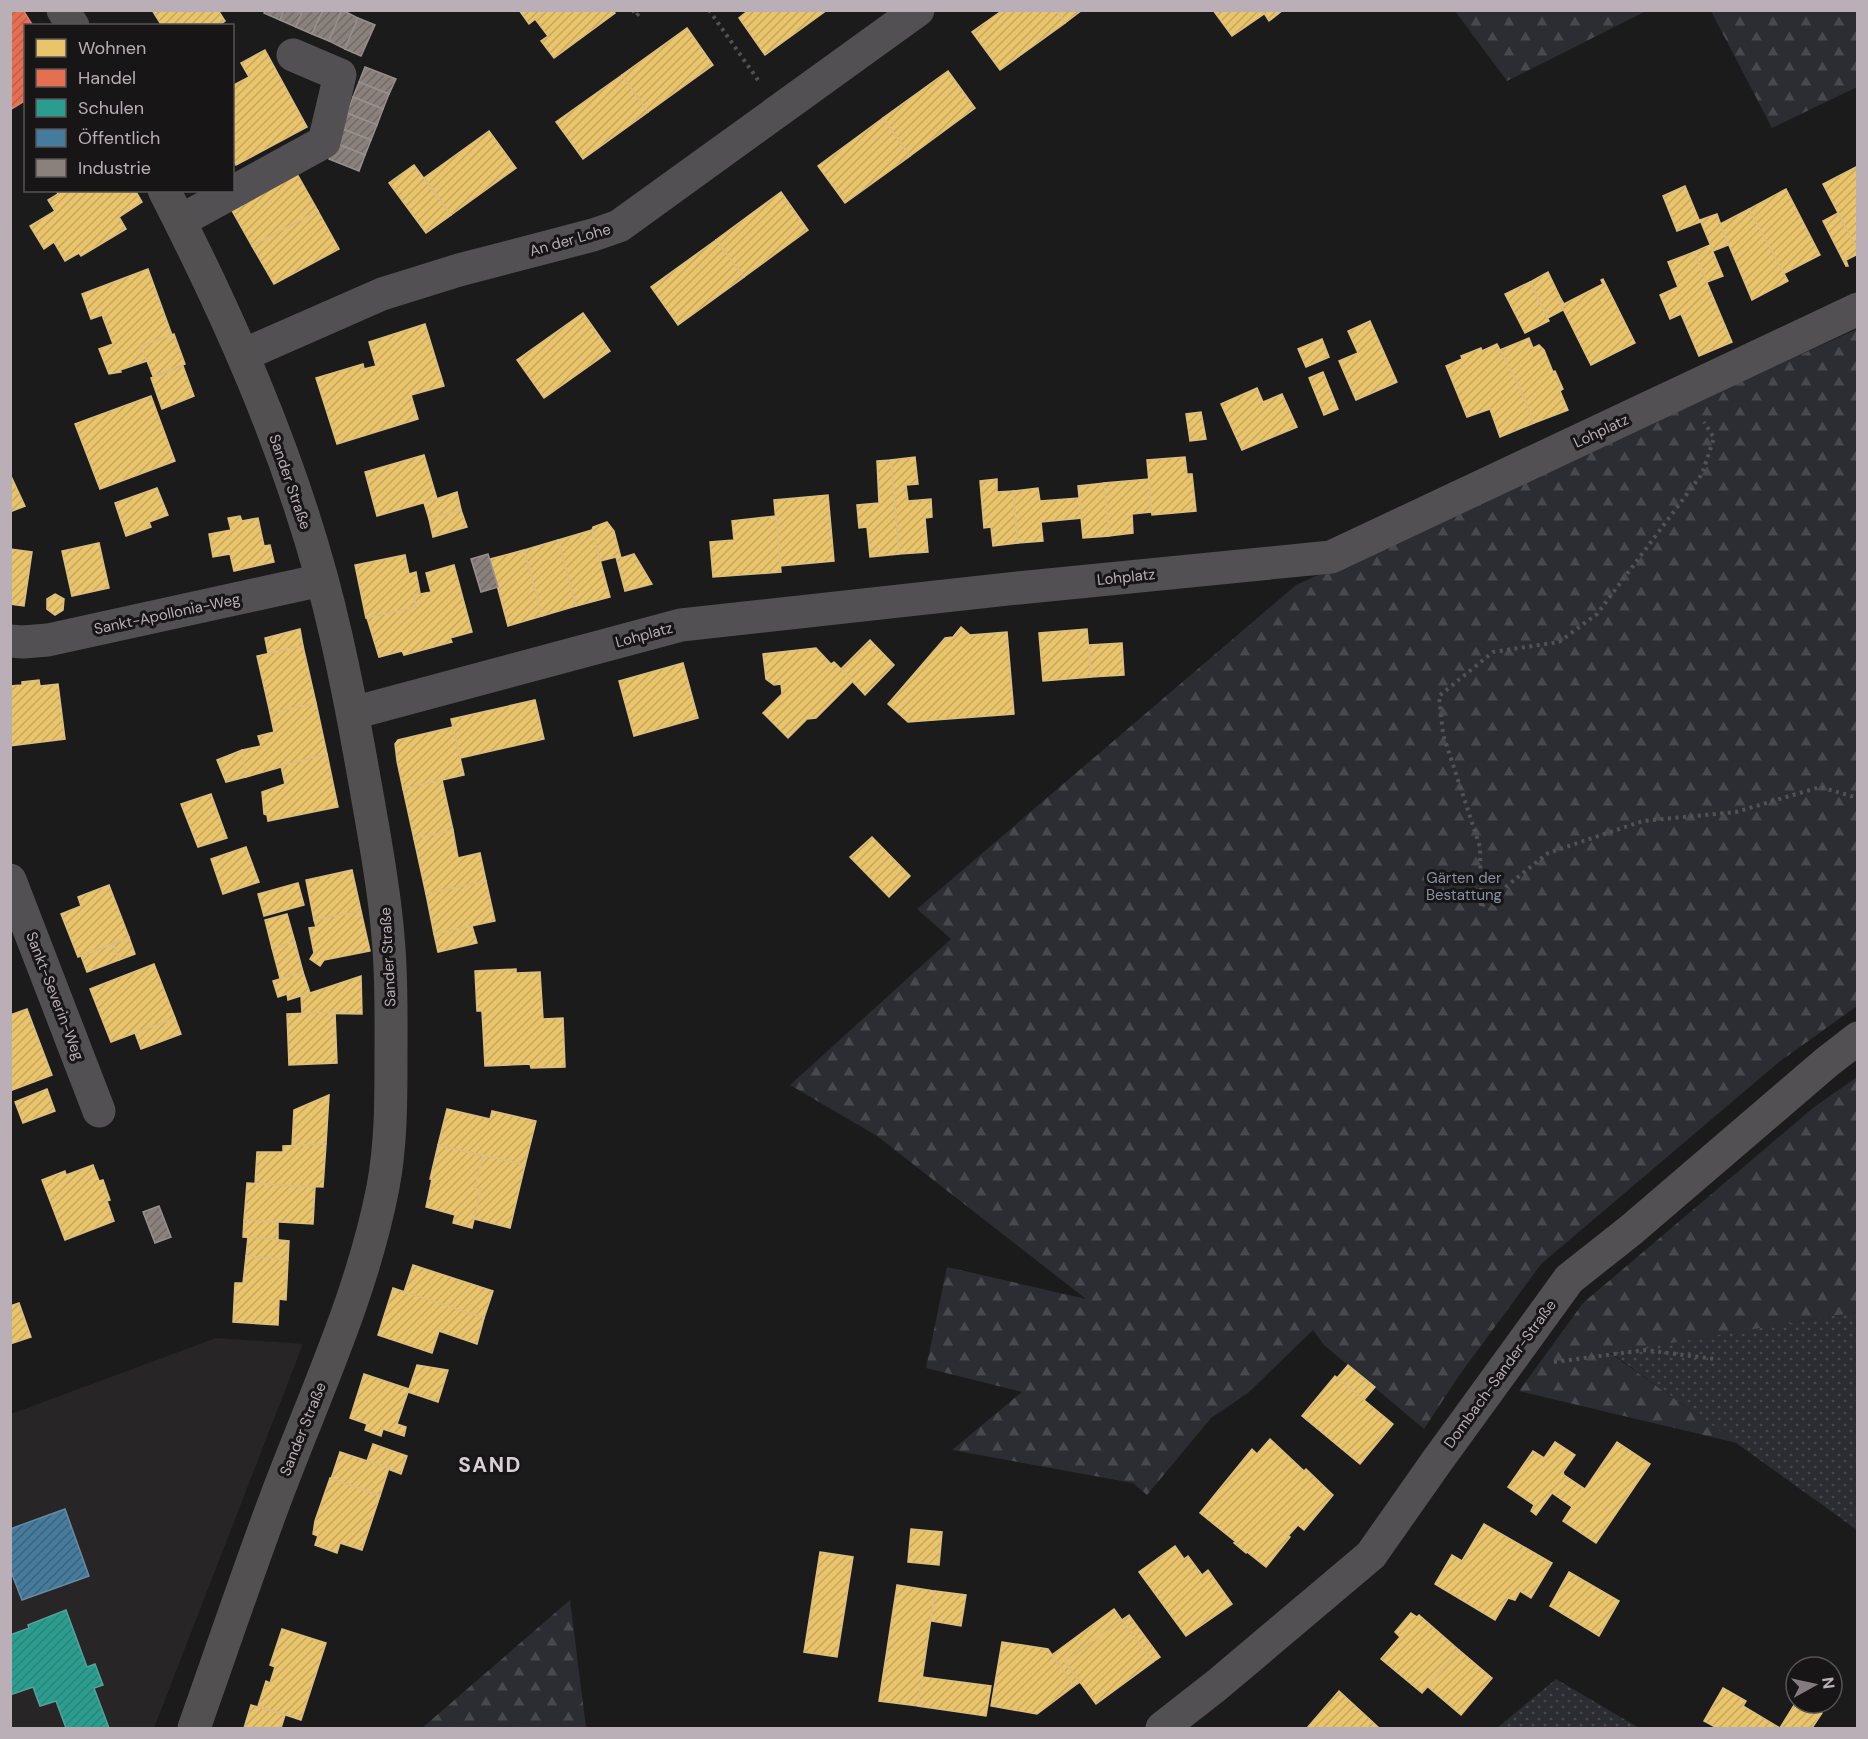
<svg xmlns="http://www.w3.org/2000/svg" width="1868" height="1739" viewBox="0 0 1868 1739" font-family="'DM Sans',sans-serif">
<defs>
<pattern id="grass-dots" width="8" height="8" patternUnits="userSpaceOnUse" patternTransform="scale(1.5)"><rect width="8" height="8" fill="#2b2d32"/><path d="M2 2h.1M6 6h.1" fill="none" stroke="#48494d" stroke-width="1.8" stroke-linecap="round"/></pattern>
<pattern id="forest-firs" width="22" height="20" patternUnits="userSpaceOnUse" patternTransform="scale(1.5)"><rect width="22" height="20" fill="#2b2d32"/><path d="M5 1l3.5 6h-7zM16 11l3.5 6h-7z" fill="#48494d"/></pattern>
<pattern id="homes-hatch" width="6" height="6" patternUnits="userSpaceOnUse" patternTransform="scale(1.5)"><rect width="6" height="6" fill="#e9c46a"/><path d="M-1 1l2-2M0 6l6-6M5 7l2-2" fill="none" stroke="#c6a760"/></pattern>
<pattern id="shops-hatch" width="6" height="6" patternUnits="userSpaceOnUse" patternTransform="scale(1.5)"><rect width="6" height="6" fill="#e76f51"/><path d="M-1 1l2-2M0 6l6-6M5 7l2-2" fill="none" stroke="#bb604a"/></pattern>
<pattern id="schools-hatch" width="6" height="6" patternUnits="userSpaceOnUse" patternTransform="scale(1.5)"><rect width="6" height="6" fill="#2a9d8f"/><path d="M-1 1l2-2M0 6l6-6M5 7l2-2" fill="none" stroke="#2e8379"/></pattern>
<pattern id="public-hatch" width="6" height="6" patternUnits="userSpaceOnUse" patternTransform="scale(1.5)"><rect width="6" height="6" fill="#457b9d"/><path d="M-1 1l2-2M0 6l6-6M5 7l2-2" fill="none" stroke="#406279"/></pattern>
<pattern id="industry-hatch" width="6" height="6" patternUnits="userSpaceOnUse" patternTransform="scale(1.5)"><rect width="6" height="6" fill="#8a817c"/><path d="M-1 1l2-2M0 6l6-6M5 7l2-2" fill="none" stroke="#716a67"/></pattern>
</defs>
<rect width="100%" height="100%" fill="#1c1b1b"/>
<!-- built -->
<polygon fill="#272526" points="216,1338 303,1344 154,1728 11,1728 11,1414"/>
<!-- grass -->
<g fill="url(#grass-dots)">
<polygon points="1857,1312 1857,1530 1610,1352"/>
<polygon points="1556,1679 1639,1728 1497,1728"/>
</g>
<!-- forest -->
<g fill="url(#forest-firs)">
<polygon points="1455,11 1646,11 1507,81"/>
<polygon points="1711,11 1857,11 1857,87 1772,128"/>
<polygon points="1857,329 1857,1006 1779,1062 1541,1264 1458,1377 1424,1429 1324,1345 1313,1330 1248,1393 1211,1418 1147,1495 1133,1483 952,1450 1022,1392 926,1368 947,1267 1086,1299 877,1136 790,1085 951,939 917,909 1296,585"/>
<polygon points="1857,1077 1857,1312 1610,1353 1737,1443 1519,1391 1583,1303 1813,1108"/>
<polygon points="570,1600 586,1728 422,1728"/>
</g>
<!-- homes -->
<g fill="url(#homes-hatch)" stroke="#dbbe81" stroke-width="1.5">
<polygon points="152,10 218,10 225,21 218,26 162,26"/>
<polygon points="519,10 547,10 529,24"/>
<polygon points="547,10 613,10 615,13 554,58 541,41 548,36 535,19"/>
<polygon points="749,10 827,10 765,55 739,18"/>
<polygon points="1003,10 1056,10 1065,23 1000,70 972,32"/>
<polygon points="1056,10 1082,10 1065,23"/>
<polygon points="1213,10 1262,10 1264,14 1232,36"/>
<polygon points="1262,10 1283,10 1269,21"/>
<polygon points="687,28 713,65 648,112 622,75"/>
<polygon points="265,50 307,127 236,165 232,158 232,86 249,77 241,63"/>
<polygon points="948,71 975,108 910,156 883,118"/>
<polygon points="622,75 648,112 583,159 556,122"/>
<polygon points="883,118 910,156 845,203 818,166"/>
<polygon points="489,131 516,168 451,215 424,178"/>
<polygon points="414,165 451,215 426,233 389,183"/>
<polygon points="1858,166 1858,251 1823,184"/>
<polygon points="296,172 318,211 252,246 230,207"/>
<polygon points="1685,186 1700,222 1677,231 1663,196"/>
<polygon points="1786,189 1820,255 1783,274 1749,209"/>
<polygon points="56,190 135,190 142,202 119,217 126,229 81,256 79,253 65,261 54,242 44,249 30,226 55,211 48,200 58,194"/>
<polygon points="781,192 808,230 744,277 716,240"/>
<polygon points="1749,209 1788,281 1752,300 1720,224"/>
<polygon points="318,211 339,249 274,284 252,246"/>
<polygon points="1838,213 1858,251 1858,254 1846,260 1848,266 1846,266 1823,221"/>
<polygon points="1717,214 1728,245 1713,251 1700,220"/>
<polygon points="716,240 744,277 678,325 651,287"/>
<polygon points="1710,245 1723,276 1707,282 1694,252"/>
<polygon points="1694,252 1732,342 1699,356 1681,314 1670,319 1660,295 1678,287 1668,262"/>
<polygon points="148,269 172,335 141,346 147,361 120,370 121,372 109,374 99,349 113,344 102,315 91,319 82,294"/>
<polygon points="1548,272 1561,299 1559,301 1563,310 1548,318 1530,282"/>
<polygon points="1603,279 1635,343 1591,365 1559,301 1561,299 1564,304 1603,284 1601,280"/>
<polygon points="1530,282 1549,321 1525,333 1505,294"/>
<polygon points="583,313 610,351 544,398 517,360"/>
<polygon points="1370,321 1397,382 1356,400 1339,361 1358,353 1348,331"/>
<polygon points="425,324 444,386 411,395 418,419 337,444 316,378 363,364 364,369 376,366 369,342"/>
<polygon points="174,334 185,364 153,376 141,346"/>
<polygon points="1529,338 1533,348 1539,345 1544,350 1553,372 1555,371 1563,389 1560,391 1568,410 1534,423 1519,386 1500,350"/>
<polygon points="1322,339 1329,357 1306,367 1298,349"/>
<polygon points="1497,344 1519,386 1534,423 1500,437 1490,409 1467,417 1446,366 1462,359 1461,356 1481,348 1482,351"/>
<polygon points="183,366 194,396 162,409 151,378"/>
<polygon points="1323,372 1338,409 1324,415 1309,378"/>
<polygon points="1257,388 1263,402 1282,394 1297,427 1242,450 1221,404"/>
<polygon points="151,396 175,461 100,489 75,424"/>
<polygon points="1201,412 1206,439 1190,441 1186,414"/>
<polygon points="424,455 437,499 377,516 365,472"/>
<polygon points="915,457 918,484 906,485 908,501 931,499 932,517 925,518 928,552 899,554 891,460"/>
<polygon points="1185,457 1187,474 1192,474 1196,511 1152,515 1147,460"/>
<polygon points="891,460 899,554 870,557 867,527 859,528 857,505 879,503 877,461"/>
<polygon points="10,474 25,506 10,512"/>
<polygon points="997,479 997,492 1013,491 1018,543 993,546 991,527 984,528 980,481"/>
<polygon points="1149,479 1151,512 1132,514 1133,533 1109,536 1104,483"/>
<polygon points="1104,483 1109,536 1083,538 1078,486"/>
<polygon points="157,488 168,515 149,522 151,527 126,536 115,503"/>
<polygon points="1038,488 1040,501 1079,498 1082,518 1041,522 1043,541 1018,543 1013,491"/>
<polygon points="457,492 461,510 429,519 424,503"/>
<polygon points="828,495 834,561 780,566 774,500"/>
<polygon points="461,510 467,527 433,537 429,519"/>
<polygon points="240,516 242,521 258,518 264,546 270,545 274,562 234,571 230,554 213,557 209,534 231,530 228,518"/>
<polygon points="776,516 781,572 713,577 710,542 734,540 732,521"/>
<polygon points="607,522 614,531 621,558 634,554 652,584 625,591 616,557 600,561 592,530 593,527"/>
<polygon points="592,530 610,597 576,606 558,540"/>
<polygon points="558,540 576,606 542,616 524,550"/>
<polygon points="99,543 109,588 72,596 62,551"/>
<polygon points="10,549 32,552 24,606 10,604"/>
<polygon points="524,550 542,616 508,626 490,559"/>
<polygon points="405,555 409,574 416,572 420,593 414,595 416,607 366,618 355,565"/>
<polygon points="454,565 472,632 450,638 452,642 404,655 402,651 379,657 367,618 416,607 414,595 431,592 426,573"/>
<polygon points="55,594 64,599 63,610 55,615 47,609 47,599"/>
<polygon points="961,627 970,635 1007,632 1014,714 908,722 888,704 945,638 953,637"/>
<polygon points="300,629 303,646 268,653 265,638"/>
<polygon points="1087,629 1091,677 1043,681 1039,633"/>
<polygon points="870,640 894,665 865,695 841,669"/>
<polygon points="1122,643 1124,675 1091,677 1089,645"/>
<polygon points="303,646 316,703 270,713 257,656"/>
<polygon points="816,648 831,664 834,662 853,681 816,718 807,719 788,738 763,713 782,694 781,684 774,685 766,679 763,654"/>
<polygon points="683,663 698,718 634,736 619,681"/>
<polygon points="39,680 40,686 58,684 65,739 10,746 10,686 22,685 22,682"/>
<polygon points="535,700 544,739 460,758 451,719"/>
<polygon points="316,703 327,754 246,777 242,750 261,746 258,736 274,732 270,713"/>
<polygon points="453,727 464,775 403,789 397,761 395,744 398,740"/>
<polygon points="242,750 246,777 226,782 217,760"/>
<polygon points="327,754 338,807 268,821 267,815 264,814 262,792 285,784 281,766"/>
<polygon points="442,780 453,830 414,839 403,789"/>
<polygon points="211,794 227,838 198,847 181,804"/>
<polygon points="453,830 458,858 480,853 486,881 426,894 414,839"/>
<polygon points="872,837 910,876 889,897 850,857"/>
<polygon points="246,847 259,882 223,894 211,859"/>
<polygon points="352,870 361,911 314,920 306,880"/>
<polygon points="486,881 495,921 434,934 426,894"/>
<polygon points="298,883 304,905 264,916 258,894"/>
<polygon points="109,885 129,937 78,957 61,914 81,906 78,897"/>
<polygon points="361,911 370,951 324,960 320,966 310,959 314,953 309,928 316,927 314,920"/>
<polygon points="287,914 295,942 272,948 265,920"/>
<polygon points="472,926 477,943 438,952 434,934"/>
<polygon points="129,937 135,954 119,960 113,944"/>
<polygon points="295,942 303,972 280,978 272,948"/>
<polygon points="113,944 119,960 87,972 81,956"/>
<polygon points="154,964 175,1018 111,1042 90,989"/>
<polygon points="516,969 516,973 540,972 543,1019 563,1018 565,1067 531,1068 530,1064 485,1066 482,1011 477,1011 475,971"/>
<polygon points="303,972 310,993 288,1000 287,994 278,997 273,981"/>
<polygon points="361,976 362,1014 302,1013 301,996"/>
<polygon points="27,1009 52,1075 10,1091 10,1015"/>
<polygon points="335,1012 337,1063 289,1065 287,1014"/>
<polygon points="175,1018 181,1034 141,1049 135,1033"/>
<polygon points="47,1089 55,1111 23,1123 15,1102"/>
<polygon points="329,1095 326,1144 292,1146 294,1110"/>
<polygon points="447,1109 490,1119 492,1111 536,1121 525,1165 438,1145"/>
<polygon points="326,1144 323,1187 255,1184 257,1152 283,1152 283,1146"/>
<polygon points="438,1145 483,1156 475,1189 481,1189 472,1228 453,1223 455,1215 426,1207 432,1179 430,1179"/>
<polygon points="483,1155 525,1165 510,1228 474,1219 481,1189 475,1189"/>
<polygon points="93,1165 99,1181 103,1180 110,1200 107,1201 114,1221 65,1240 42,1180 65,1171 66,1175"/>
<polygon points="247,1183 315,1187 313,1224 244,1220"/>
<polygon points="244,1220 278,1222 278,1240 243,1237"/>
<polygon points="248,1237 289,1241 288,1260 246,1256"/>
<polygon points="246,1256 288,1260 286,1300 279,1299 278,1325 233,1322 235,1283 243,1283"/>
<polygon points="413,1265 493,1291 484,1318 404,1292"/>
<polygon points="393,1288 484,1318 477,1344 439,1331 432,1353 378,1335"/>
<polygon points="19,1303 31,1337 10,1344 10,1306"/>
<polygon points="417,1365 448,1370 438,1402 408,1392"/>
<polygon points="1348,1365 1375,1387 1364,1400 1337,1378"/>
<polygon points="364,1374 409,1389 397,1424 406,1427 404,1436 383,1429 381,1436 365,1430 367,1424 350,1418"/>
<polygon points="1335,1376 1393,1424 1360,1464 1302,1416"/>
<polygon points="1270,1439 1304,1471 1306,1469 1333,1495 1304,1530 1298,1525 1288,1536 1290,1537 1266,1567 1247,1552 1246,1553 1234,1543 1236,1542 1200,1513 1252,1449 1257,1454"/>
<polygon points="1555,1442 1575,1455 1563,1472 1564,1475 1585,1489 1617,1442 1650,1464 1596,1543 1563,1521 1572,1507 1552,1493 1536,1515 1531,1511 1534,1505 1508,1487 1533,1451 1544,1458"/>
<polygon points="373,1444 407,1456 401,1474 367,1461"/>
<polygon points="340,1452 389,1468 380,1496 331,1479"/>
<polygon points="330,1478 380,1496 362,1550 340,1543 337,1553 315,1545 318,1536 313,1534 315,1521"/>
<polygon points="1484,1524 1552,1563 1531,1598 1520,1591 1515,1600 1508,1598 1495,1620 1435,1584 1452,1555 1462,1561"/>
<polygon points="911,1529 942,1532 939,1565 908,1562"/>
<polygon points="1175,1546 1184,1559 1188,1556 1202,1575 1208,1570 1232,1604 1186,1636 1139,1572"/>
<polygon points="820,1552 853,1557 837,1657 804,1652"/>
<polygon points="1569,1572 1619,1601 1599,1636 1550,1606"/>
<polygon points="897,1585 935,1591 918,1706 879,1701"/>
<polygon points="935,1591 966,1595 961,1626 931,1621"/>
<polygon points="1114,1609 1122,1620 1065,1662 1080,1682 1074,1686 1052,1655"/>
<polygon points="1411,1613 1417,1617 1419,1615 1459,1650 1422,1693 1381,1659 1400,1637 1395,1632"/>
<polygon points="1129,1615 1160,1657 1153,1662 1122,1620"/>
<polygon points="1122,1620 1153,1662 1096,1704 1065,1662"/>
<polygon points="282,1629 326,1643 301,1720 258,1706 266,1681 270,1683 275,1667 270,1665"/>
<polygon points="1002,1642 1048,1649 1074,1686 1037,1714 991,1706"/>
<polygon points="1459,1650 1492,1678 1461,1715 1428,1687"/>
<polygon points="922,1677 991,1686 986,1716 918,1706"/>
<polygon points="1723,1688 1746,1701 1743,1706 1780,1728 1796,1702 1806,1703 1822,1713 1812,1728 1717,1728 1704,1721"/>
<polygon points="1339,1691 1378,1727 1377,1728 1307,1728"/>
<polygon points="251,1705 285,1715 281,1728 244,1728"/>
</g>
<!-- shops -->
<polygon fill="url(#shops-hatch)" stroke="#da8270" stroke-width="1.5" points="10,10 23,10 33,26 26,26 26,100 10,110"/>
<!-- schools -->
<polygon fill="url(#schools-hatch)" stroke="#55a29b" stroke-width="1.5" points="66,1610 87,1667 95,1664 103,1685 94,1688 109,1728 66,1728 56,1701 40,1706 33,1687 10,1695 10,1635 29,1628 28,1625"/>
<!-- public -->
<polygon fill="url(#public-hatch)" stroke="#688ba5" stroke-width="1.5" points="65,1509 89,1576 22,1600 10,1569 10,1529"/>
<!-- industry -->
<g fill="url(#industry-hatch)" stroke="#988f8e" stroke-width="1.5">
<polygon points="265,10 284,10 280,20 264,13"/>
<polygon points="284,10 303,10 296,27 280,20"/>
<polygon points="303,10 323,10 312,34 296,27"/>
<polygon points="323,10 342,10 329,41 312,34"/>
<polygon points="342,10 358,18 345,49 329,41"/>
<polygon points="358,18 375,25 361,56 345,49"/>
<polygon points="365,67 396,79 389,94 359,82"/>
<polygon points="359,82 389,94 383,109 353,97"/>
<polygon points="353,97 383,109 377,125 347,113"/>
<polygon points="347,113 377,125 371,140 340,128"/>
<polygon points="340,128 371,140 365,155 335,143"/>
<polygon points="335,143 365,155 359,171 329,159"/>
<polygon points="488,554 498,587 481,592 471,559"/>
<polygon points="159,1206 171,1237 155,1243 143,1212"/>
</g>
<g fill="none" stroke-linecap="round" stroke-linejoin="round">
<!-- path -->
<g stroke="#545153" stroke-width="4" stroke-dasharray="3 4.5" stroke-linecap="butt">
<polyline points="633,10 636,16 643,10"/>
<polyline points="709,10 758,80"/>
<polyline points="1481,906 1480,847 1443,734 1439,696 1493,652 1559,642 1597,614 1702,474 1714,438 1704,422"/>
<polyline points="1482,906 1548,853 1643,821 1736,812 1820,787 1858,798"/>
<polyline points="1554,1362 1645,1350 1715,1359"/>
</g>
<!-- minor -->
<g stroke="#525052" stroke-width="33">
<polyline points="180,221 324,142 340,75 293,55"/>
<polyline points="243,355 382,294 459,270 593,235 619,226 918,10"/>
<polyline points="10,641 23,642 48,640 322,580"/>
<polyline points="353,713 681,625 1018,588 1331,557 1858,309"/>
<polyline points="10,880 99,1111"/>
<polyline points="1162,1728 1217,1685 1371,1555 1437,1461 1569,1279 1631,1230 1827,1062 1858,1038"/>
</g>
<!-- major -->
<g stroke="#535052" stroke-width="33">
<polyline points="63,10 73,26"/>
<path d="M164,190C228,315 285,443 322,579C343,657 357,737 371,817C378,857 385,896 388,937C392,977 391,1017 391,1058C391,1101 391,1145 383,1187C362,1296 314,1396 275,1500C247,1575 221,1652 194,1728"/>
</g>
</g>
<g text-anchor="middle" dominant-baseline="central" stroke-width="6" stroke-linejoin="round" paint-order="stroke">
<!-- street labels -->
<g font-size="15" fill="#baafb7" stroke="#171516">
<text transform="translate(570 240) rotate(-16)">An der Lohe</text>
<text transform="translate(1601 431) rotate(-25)">Lohplatz</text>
<text transform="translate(290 482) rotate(71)">Sander Straße</text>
<text transform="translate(1126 577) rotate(-6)">Lohplatz</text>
<text transform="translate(167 614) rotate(-12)">Sankt-Apollonia-Weg</text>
<text transform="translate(644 635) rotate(-15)">Lohplatz</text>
<text transform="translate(388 957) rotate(-93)">Sander Straße</text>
<text transform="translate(55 996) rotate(69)">Sankt-Severin-Weg</text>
<text transform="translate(1500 1374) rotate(-54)">Dombach-Sander-Straße</text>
<text transform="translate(303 1429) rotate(-68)">Sander Straße</text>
</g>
<!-- park labels -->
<g font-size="15" fill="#8892a3" stroke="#171516">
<text x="1464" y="878">Gärten der<tspan x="1464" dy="17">Bestattung</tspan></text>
</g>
<!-- district labels -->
<g font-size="21" font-weight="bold" letter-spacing="1.5" fill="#d7cfd5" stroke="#171516">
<text x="490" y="1465">SAND</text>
</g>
</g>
<!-- border -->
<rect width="1868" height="1739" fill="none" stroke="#baafb7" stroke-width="24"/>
<!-- legend -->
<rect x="24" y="24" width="210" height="168" fill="#171516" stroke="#585356" stroke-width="1.5"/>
<rect x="36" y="39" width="30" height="18" fill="#e9c46a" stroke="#585356" stroke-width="1.5"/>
<text x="78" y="54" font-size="18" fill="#baafb7">Wohnen</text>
<rect x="36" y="69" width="30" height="18" fill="#e76f51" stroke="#585356" stroke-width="1.5"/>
<text x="78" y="84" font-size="18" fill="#baafb7">Handel</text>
<rect x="36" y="99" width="30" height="18" fill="#2a9d8f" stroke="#585356" stroke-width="1.5"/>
<text x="78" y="114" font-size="18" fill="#baafb7">Schulen</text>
<rect x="36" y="129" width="30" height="18" fill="#457b9d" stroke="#585356" stroke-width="1.5"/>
<text x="78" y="144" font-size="18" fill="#baafb7">Öffentlich</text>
<rect x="36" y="159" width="30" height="18" fill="#8a817c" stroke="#585356" stroke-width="1.5"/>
<text x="78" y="174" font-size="18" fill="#baafb7">Industrie</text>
<!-- north arrow -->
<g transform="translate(1814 1685) rotate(82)"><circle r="28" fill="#171516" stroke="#585356" stroke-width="1.5"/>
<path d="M0-4.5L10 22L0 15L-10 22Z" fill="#837b80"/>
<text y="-9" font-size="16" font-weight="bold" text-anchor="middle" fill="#baafb7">N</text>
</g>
</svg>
